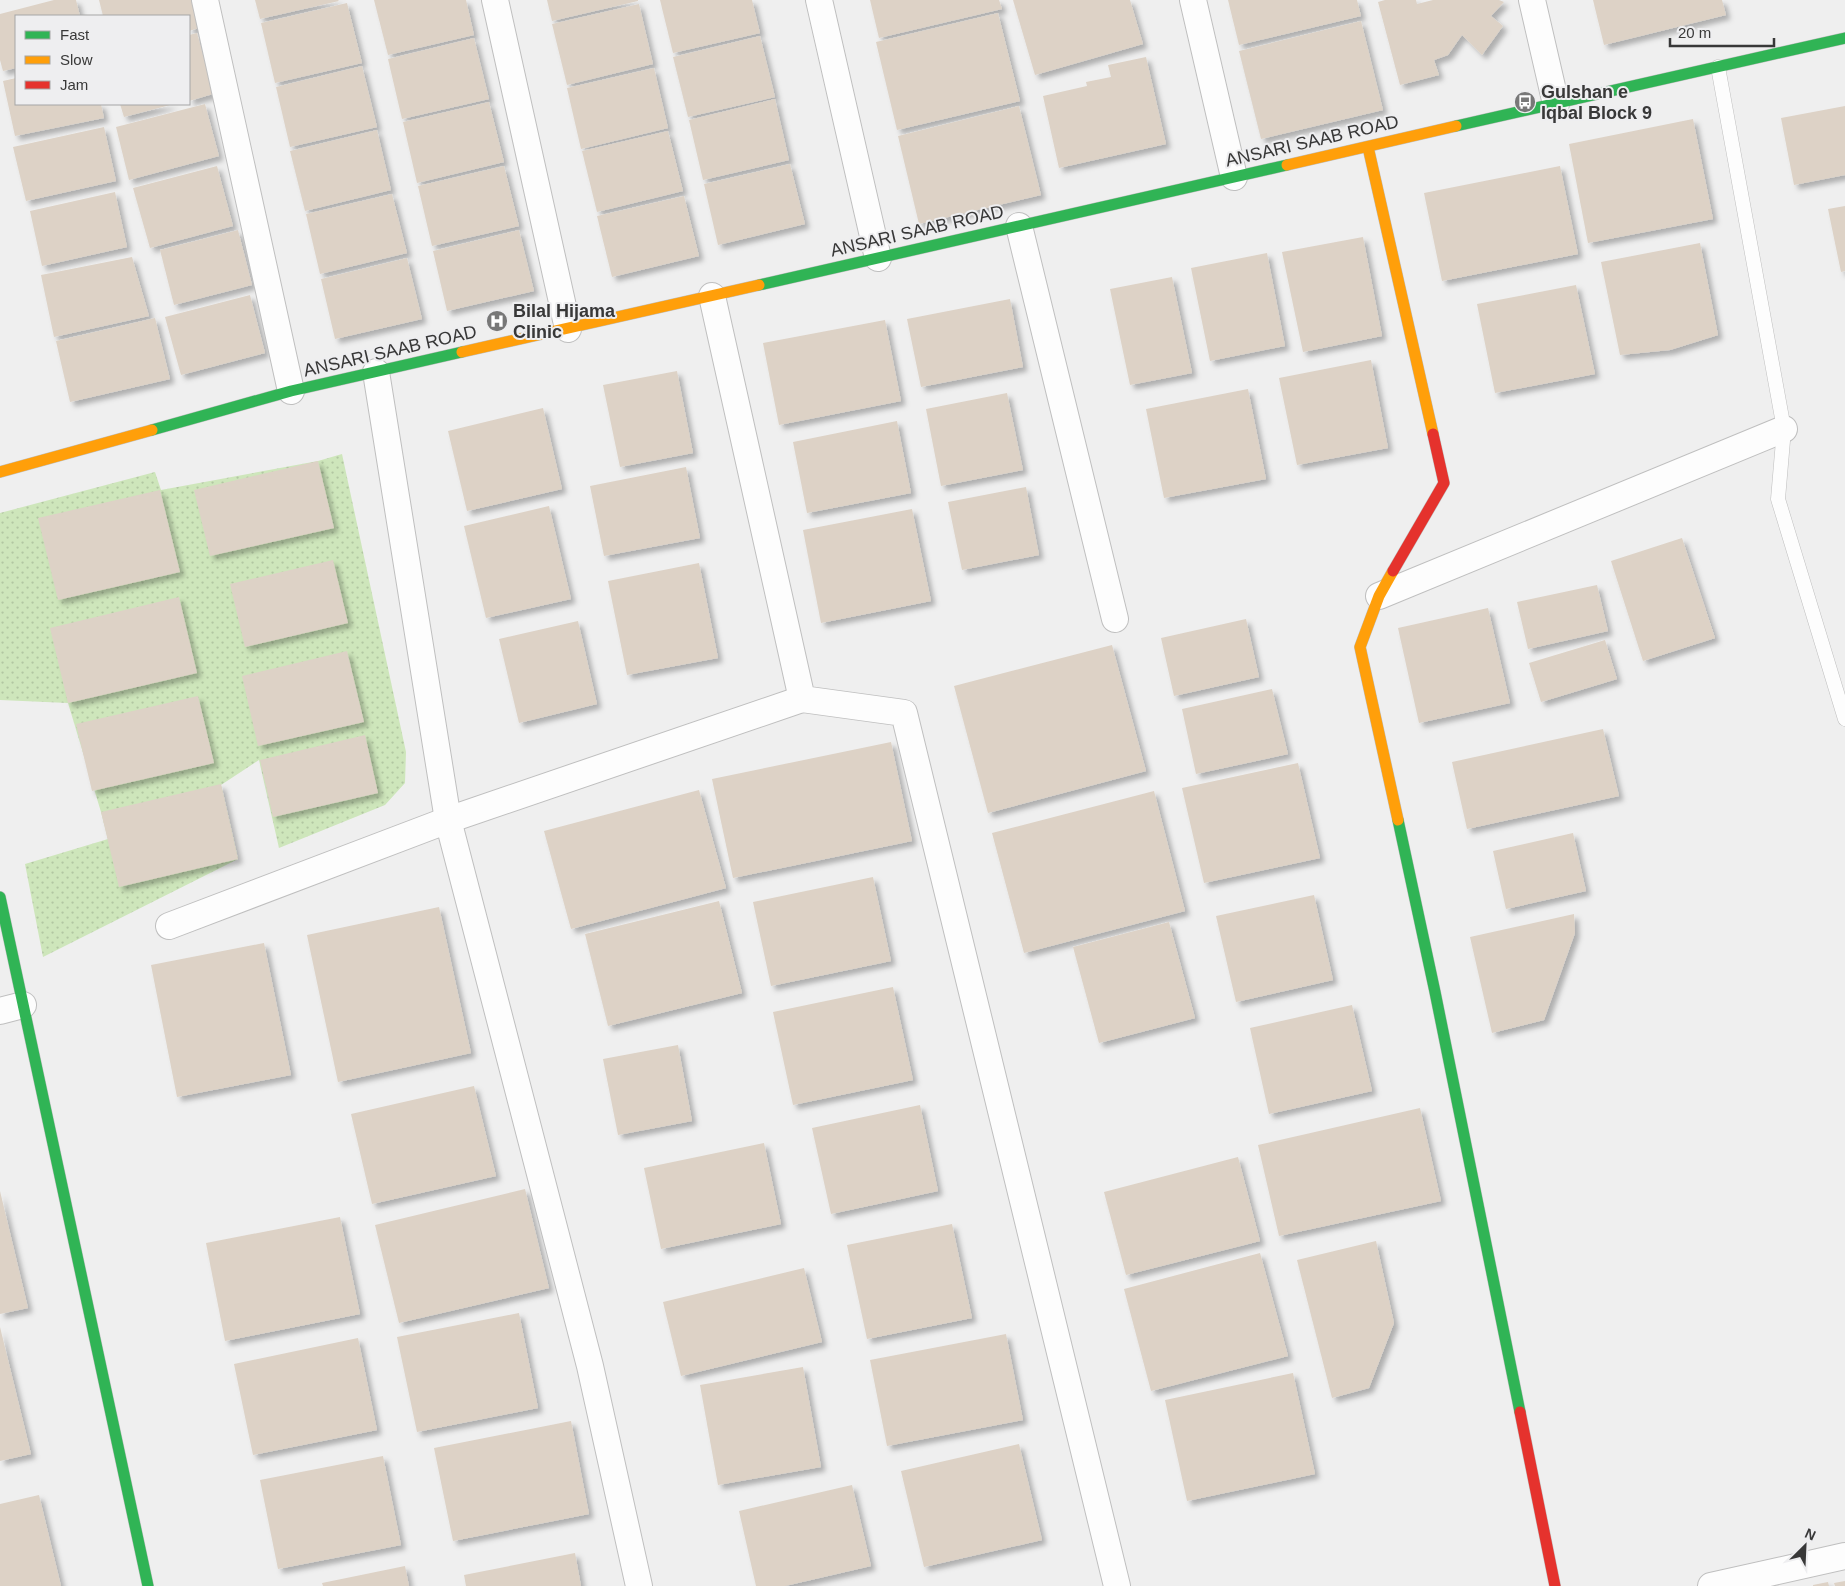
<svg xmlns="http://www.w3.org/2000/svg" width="1845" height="1586" viewBox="0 0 1845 1586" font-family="Arial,sans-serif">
<defs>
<pattern id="grass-dots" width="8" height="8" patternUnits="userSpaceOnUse" patternTransform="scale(1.25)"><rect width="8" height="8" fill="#cee6bb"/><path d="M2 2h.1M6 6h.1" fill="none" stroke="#b2c6a2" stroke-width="1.8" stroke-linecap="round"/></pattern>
<filter id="shadow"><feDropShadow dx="4.5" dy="4.5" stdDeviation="2.5" flood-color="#0004"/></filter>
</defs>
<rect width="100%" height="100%" fill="#efefef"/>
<!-- grass -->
<polygon fill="url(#grass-dots)" points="342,454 406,752 405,783 385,805 279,848 259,760 221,785 238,859 43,957 25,864 108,839 101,812 68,703 0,700 0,513 155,472 161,490 318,461"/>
<!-- building -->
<g fill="#ddd2c6" filter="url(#shadow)">
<polygon points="54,0 76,0 80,16 16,16 16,68 3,71 0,60 0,14"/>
<polygon points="99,0 195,0 202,27 189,31 189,16 103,16"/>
<polygon points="255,0 338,0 339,1 260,19"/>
<polygon points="374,0 466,0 474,35 388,55"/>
<polygon points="547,0 638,0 638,1 552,21"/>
<polygon points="660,0 752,0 760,33 673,53"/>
<polygon points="870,0 999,0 1002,9 879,38"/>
<polygon points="1013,0 1130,0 1143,44 1035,75"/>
<polygon points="1228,0 1357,0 1361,16 1239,45"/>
<polygon points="1385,0 1416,0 1417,4 1433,0 1499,0 1504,2 1491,16 1503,26 1482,55 1462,35 1448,55 1434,60 1439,75 1400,85 1378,2"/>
<polygon points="1593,0 1722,0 1726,15 1604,45"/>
<polygon points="347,3 362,63 275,83 261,23"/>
<polygon points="639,4 653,64 567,85 552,24"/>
<polygon points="998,13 1020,101 897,130 876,42"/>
<polygon points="1361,21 1383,110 1261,139 1239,51"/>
<polygon points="197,33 213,94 189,101 189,35"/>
<polygon points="760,36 775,97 688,117 673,57"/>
<polygon points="474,38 489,99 402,119 388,59"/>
<polygon points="1146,57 1166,144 1059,168 1043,96 1087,86 1086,82 1111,77 1108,65"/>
<polygon points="362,66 377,127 290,147 276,87"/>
<polygon points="654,68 668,128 581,149 567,88"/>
<polygon points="16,78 16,104 101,104 104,118 15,136 3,81"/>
<polygon points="775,99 789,160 703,180 689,120"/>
<polygon points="489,102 504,162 417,183 403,122"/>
<polygon points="120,104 174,104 124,117"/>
<polygon points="205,104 219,156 129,180 116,127"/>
<polygon points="1019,106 1041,195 919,224 898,136"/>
<polygon points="1845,106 1845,175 1794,185 1781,118"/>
<polygon points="1693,119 1713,219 1588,243 1569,144"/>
<polygon points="104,127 116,181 26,201 13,147"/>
<polygon points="377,130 391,190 305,211 290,151"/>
<polygon points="668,131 683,191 597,212 582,151"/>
<polygon points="790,164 805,224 718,245 704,184"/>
<polygon points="217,166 233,226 150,248 133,188"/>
<polygon points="504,166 519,226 432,246 418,186"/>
<polygon points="1560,166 1578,254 1442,281 1424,193"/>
<polygon points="115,192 127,247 42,266 30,211"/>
<polygon points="392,194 407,253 320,274 306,214"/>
<polygon points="684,196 699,256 612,277 597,216"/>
<polygon points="1845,206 1845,271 1841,272 1828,209"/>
<polygon points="238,230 252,285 174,305 160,250"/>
<polygon points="519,230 534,291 447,311 433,251"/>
<polygon points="1363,237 1382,336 1303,352 1282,252"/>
<polygon points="1700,243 1718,335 1670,350 1620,355 1601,262"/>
<polygon points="1267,253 1285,346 1210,361 1191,268"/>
<polygon points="132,257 149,316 54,337 41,275"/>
<polygon points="407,258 422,319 335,339 321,279"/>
<polygon points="1172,277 1192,373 1130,385 1110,289"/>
<polygon points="1576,285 1595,374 1495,393 1477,304"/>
<polygon points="250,295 265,353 181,375 165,317"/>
<polygon points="1010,299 1023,367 921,387 907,319"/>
<polygon points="155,318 170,379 70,402 56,341"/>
<polygon points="885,320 901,401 779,425 763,343"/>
<polygon points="1371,360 1388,448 1297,465 1279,378"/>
<polygon points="677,371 693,453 620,467 603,385"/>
<polygon points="1248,389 1266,479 1164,498 1146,409"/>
<polygon points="1007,393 1023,470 941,486 926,409"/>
<polygon points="543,408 562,489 467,511 448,431"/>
<polygon points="897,421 911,493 807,513 793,442"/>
<polygon points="318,461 334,528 210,556 194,490"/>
<polygon points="686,467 700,538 604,556 590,486"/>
<polygon points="1026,487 1039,555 962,570 948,502"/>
<polygon points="160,490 180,572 58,600 38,518"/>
<polygon points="549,506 571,599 486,618 464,526"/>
<polygon points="912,509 931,601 821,623 803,530"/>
<polygon points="1682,538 1715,638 1643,661 1611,561"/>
<polygon points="333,560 348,623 245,647 230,584"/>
<polygon points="699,563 718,658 627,675 608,581"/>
<polygon points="1597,585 1608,631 1528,649 1517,602"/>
<polygon points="179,597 197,673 68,703 50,628"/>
<polygon points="1488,608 1510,703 1419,723 1398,628"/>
<polygon points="1246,619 1259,677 1174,696 1161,638"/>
<polygon points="578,621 597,704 519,723 499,639"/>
<polygon points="1605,640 1617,679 1541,702 1529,663"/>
<polygon points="1112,645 1146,771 988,813 954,686"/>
<polygon points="347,651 364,722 258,746 242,676"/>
<polygon points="1272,689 1288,754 1196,774 1182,709"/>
<polygon points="198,696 214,763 92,791 76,724"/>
<polygon points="1603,729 1619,796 1467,829 1452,762"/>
<polygon points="365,735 378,793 273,817 260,760"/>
<polygon points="891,742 912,841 733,878 712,779"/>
<polygon points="1298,763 1320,858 1204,883 1182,788"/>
<polygon points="221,784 238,859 119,887 101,812"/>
<polygon points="699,790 726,888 571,929 544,831"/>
<polygon points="1154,791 1185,911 1024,953 992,833"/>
<polygon points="1573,833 1586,891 1506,909 1493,851"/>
<polygon points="873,877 891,961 771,986 753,902"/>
<polygon points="1314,895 1333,980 1236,1002 1216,916"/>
<polygon points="719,901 742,993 608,1026 585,934"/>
<polygon points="439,907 471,1053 338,1082 307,935"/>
<polygon points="1574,914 1575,933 1544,1020 1492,1033 1470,937"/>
<polygon points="1169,922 1195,1018 1099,1043 1073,947"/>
<polygon points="264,943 291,1075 177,1097 151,965"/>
<polygon points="893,987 913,1080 793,1105 773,1012"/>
<polygon points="1352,1005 1372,1091 1269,1114 1250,1028"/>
<polygon points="678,1045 692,1121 618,1135 603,1059"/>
<polygon points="474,1086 496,1176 372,1204 351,1114"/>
<polygon points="920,1105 938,1191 831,1214 812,1128"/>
<polygon points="1420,1108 1441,1201 1279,1236 1258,1145"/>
<polygon points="764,1143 781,1224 661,1249 644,1168"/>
<polygon points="1238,1157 1260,1241 1126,1275 1104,1192"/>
<polygon points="525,1189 549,1288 399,1323 375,1225"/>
<polygon points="0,1191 28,1308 0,1314"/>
<polygon points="340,1217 360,1314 225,1341 206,1243"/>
<polygon points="952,1224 972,1318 867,1339 847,1245"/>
<polygon points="1376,1241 1394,1323 1369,1388 1332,1398 1297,1260"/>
<polygon points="1260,1253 1288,1356 1151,1391 1124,1289"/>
<polygon points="804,1268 822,1342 681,1376 663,1302"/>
<polygon points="519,1313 538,1408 417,1432 397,1337"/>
<polygon points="0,1327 31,1454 0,1461"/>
<polygon points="1006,1334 1023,1420 887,1446 870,1360"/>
<polygon points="358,1338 377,1430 253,1455 234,1364"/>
<polygon points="803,1367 821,1467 718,1485 700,1385"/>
<polygon points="1293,1373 1315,1474 1187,1501 1165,1400"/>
<polygon points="571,1421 589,1514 453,1541 434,1448"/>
<polygon points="1019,1444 1042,1540 924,1567 901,1471"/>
<polygon points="383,1456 401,1545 278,1569 260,1480"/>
<polygon points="852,1485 871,1566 785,1586 756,1586 739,1511"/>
<polygon points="39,1495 61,1586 0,1586 0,1504"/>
<polygon points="575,1553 581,1586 466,1586 464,1575"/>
<polygon points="405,1566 409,1586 323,1586 322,1583"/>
<polygon points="1845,1581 1845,1586 1835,1586 1834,1583"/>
<polygon points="1828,1582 1829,1586 1813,1586 1813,1585"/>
</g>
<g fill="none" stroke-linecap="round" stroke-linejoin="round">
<!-- lane casing -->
<g stroke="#bfbfbf" stroke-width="15">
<polyline id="lane" points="1718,67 1784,429 1778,499 1845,719"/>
</g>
<!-- street casing -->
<g stroke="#bfbfbf" stroke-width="28">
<g id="street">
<polyline points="205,0 291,391"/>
<polyline points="495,0 568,329"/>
<polyline points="819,0 878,258"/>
<polyline points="1193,0 1234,177"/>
<polyline points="1532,0 1556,104"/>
<polyline points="1019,226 1115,619"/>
<polyline points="712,296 802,699 904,713 1117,1586"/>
<polyline points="376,372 448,820 590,1366 639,1586"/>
<polyline points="1379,596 1784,429"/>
<polyline points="169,926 448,820 802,699"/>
<polyline points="0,1011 23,1005"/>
<polyline points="1711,1586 1845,1556"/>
</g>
</g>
<!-- fast casing -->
<g stroke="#bfbfbf" stroke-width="12">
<g id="fast">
<polyline points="1456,126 1845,38"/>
<polyline points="759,285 1287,165"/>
<polyline points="152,430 291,391 462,352"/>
<polyline points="1398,820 1435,992 1520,1412"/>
<polyline points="0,897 148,1586"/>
</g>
</g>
<!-- slow casing -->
<g stroke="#bfbfbf" stroke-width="12">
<g id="slow">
<polyline points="1368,147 1433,434"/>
<polyline points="1287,165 1456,126"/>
<polyline points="462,352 759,285"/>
<polyline points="0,472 152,430"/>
<polyline points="1393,571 1379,596 1360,647 1398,820"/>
</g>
</g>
<!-- jam casing -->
<g stroke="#bfbfbf" stroke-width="12">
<g id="jam">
<polyline points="1393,571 1444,483 1433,434"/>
<polyline points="1520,1412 1555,1586"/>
</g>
</g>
<!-- lane -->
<use href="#lane" stroke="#fdfdfd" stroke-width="14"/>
<!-- street -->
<use href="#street" stroke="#fdfdfd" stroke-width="26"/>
<!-- fast -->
<use href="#fast" stroke="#30b455" stroke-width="11"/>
<!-- slow -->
<use href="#slow" stroke="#ff9f0a" stroke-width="11"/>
<!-- jam -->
<use href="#jam" stroke="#e5322d" stroke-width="11"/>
</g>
<!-- icons -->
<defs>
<g id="bus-disc" transform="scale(1.125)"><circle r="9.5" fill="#787878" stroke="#eeeef0"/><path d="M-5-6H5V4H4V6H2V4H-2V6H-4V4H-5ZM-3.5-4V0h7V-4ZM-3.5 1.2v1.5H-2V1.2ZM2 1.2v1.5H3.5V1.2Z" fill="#fff"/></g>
<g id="hospital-disc" transform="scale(1.125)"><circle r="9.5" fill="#787878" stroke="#eeeef0"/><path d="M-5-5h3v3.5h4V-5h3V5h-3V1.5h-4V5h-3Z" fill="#fff"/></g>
</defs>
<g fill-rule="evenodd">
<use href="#bus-disc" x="1525" y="102"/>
<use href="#hospital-disc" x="497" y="321"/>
</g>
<g text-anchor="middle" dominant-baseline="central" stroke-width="4" stroke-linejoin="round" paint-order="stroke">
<!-- poi labels -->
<g font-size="18" font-weight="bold" fill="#383838" stroke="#eeeef0" text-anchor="start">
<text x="1541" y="92">Gulshan e<tspan x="1541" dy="21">Iqbal Block 9</tspan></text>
<text x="513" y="311">Bilal Hijama<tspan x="513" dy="21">Clinic</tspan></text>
</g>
<!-- street labels -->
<g font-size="18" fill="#383838" stroke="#eeeef0">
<text transform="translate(1312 141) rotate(-13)">ANSARI SAAB ROAD</text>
<text transform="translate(917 231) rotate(-13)">ANSARI SAAB ROAD</text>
<text transform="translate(390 351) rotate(-13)">ANSARI SAAB ROAD</text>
</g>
</g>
<!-- legend -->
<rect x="15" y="15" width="175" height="90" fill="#eeeef0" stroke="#a5a5a6"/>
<rect x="25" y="31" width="25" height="8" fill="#30b455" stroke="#a5a5a6"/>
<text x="60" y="40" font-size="15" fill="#383838">Fast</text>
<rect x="25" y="56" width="25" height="8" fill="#ff9f0a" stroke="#a5a5a6"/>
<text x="60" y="65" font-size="15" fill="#383838">Slow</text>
<rect x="25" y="81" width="25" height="8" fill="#e5322d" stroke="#a5a5a6"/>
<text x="60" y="90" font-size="15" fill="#383838">Jam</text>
<!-- north arrow -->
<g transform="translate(1805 1546) rotate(24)" stroke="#eeeef0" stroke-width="4" paint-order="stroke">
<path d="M0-4L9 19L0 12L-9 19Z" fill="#383838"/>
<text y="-8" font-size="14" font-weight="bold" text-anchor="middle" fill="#383838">N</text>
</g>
<!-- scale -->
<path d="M1670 38v8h104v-8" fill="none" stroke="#383838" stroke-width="2.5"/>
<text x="1678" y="38" font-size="15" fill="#383838" stroke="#eeeef0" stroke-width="4" paint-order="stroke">20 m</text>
</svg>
